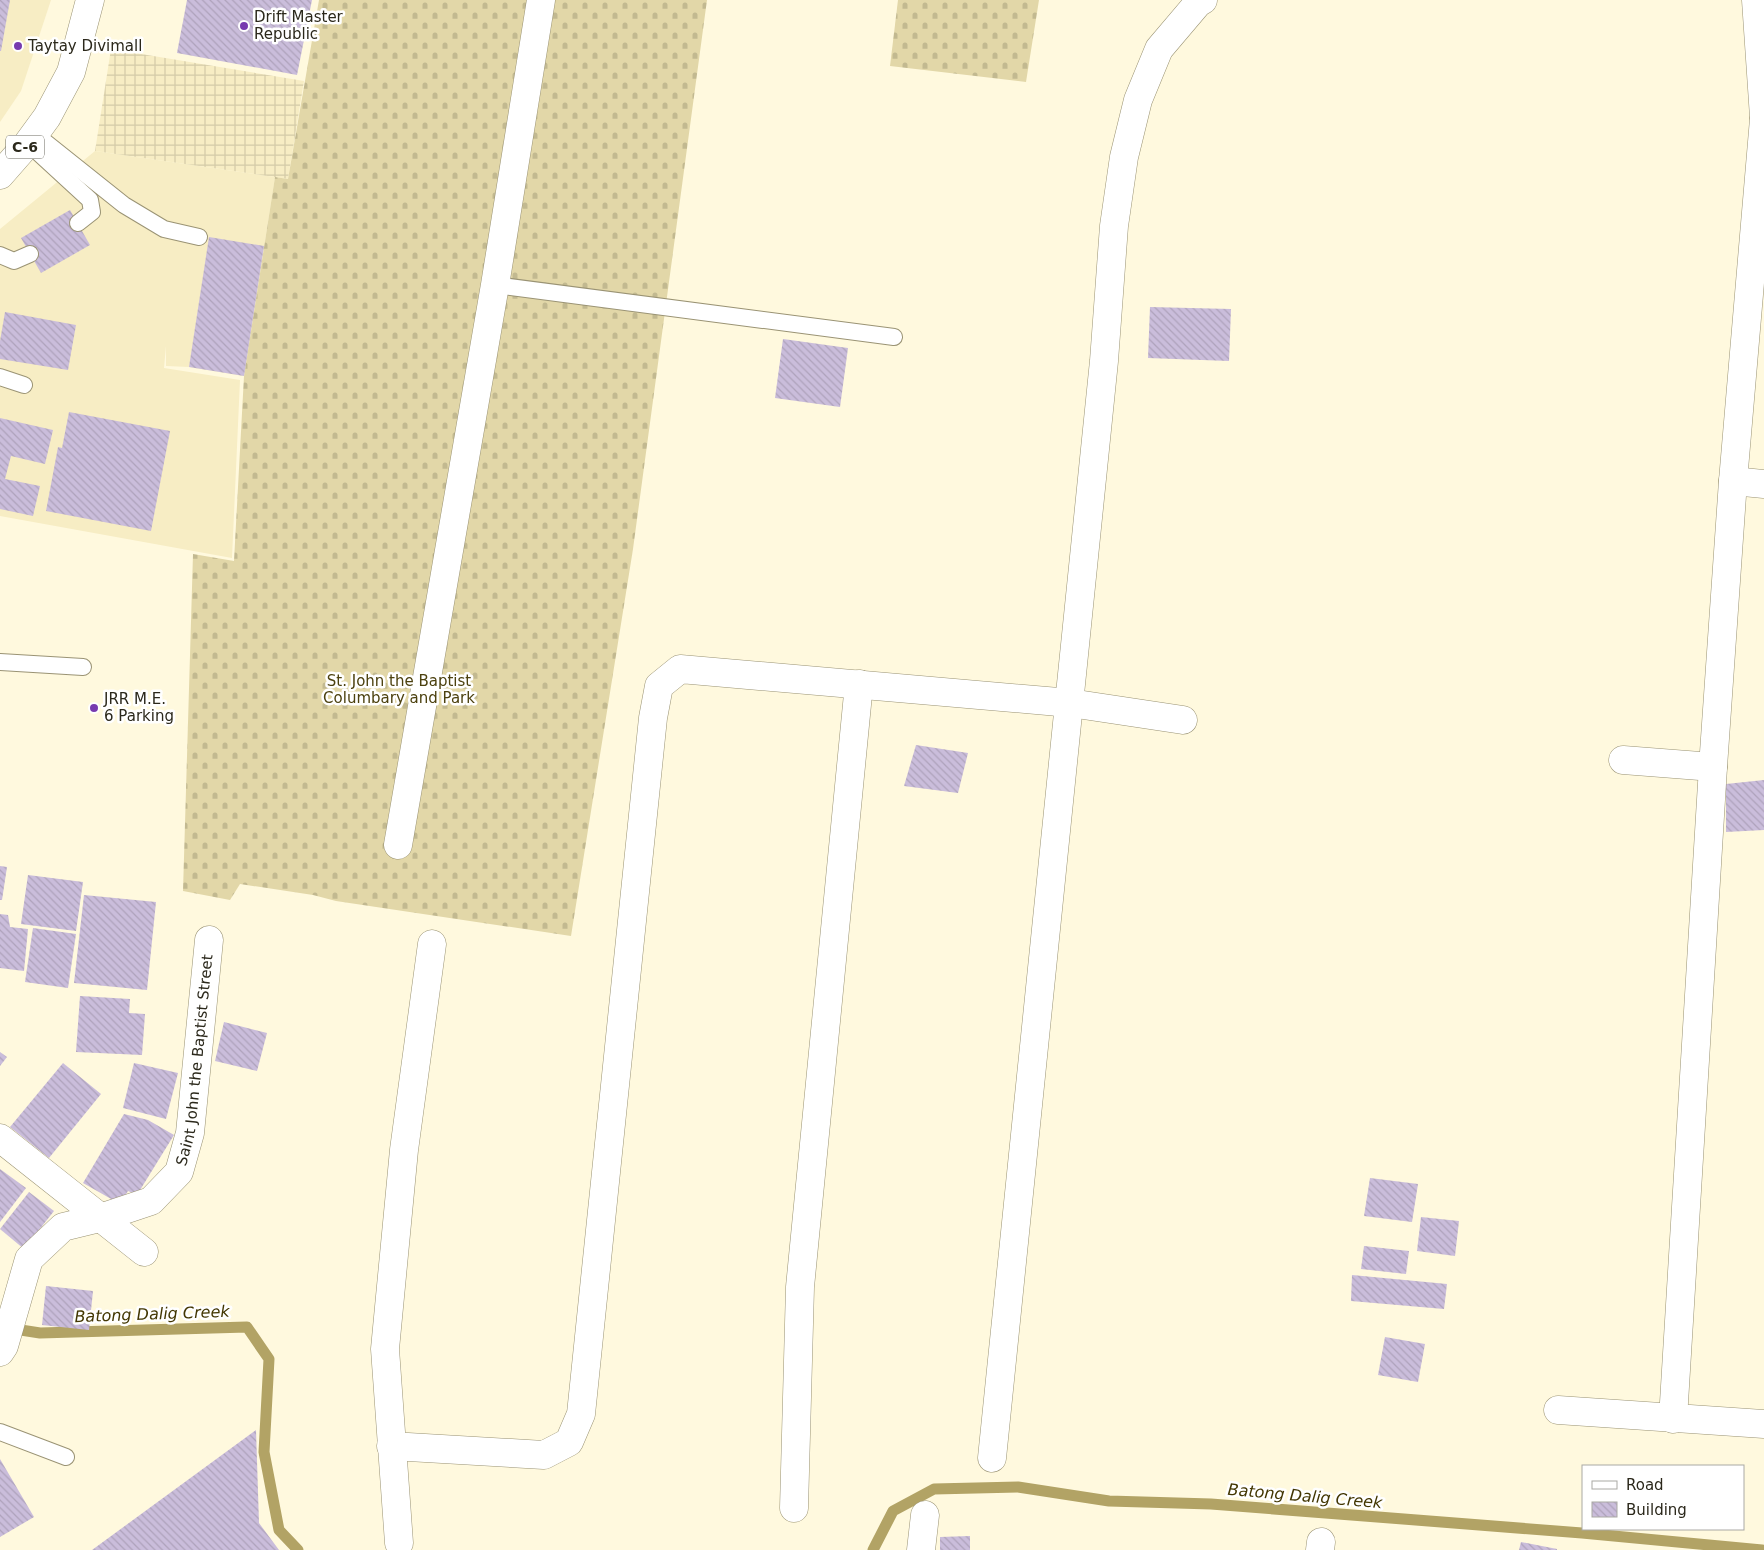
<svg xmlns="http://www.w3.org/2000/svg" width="1764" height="1550" viewBox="0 0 1764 1550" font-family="'DejaVu Sans',sans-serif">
<defs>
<pattern id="industrial-grid" width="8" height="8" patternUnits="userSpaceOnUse" patternTransform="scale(1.25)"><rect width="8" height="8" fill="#f7edc4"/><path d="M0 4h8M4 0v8" fill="none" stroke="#d4cba8"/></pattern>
<pattern id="cemetery-stones" width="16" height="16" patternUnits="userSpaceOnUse" patternTransform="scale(1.25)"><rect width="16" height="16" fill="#e2d7a8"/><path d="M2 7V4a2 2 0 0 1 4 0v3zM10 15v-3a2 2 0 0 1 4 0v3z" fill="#c2b990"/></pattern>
<pattern id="building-back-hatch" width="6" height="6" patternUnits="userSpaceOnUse" patternTransform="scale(1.25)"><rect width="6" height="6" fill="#cabddb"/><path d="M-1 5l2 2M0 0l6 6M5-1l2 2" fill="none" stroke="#aea2bb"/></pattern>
</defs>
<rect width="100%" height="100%" fill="#fff9de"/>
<!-- built -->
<g fill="#f7edc4">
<polygon points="0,0 51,0 21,91 0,122"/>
<polygon points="95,151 275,177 244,376 189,367 166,366 166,346 164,368 240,380 232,558 0,516 0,229"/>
</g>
<!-- industrial -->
<polygon fill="url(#industrial-grid)" points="111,49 304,81 288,179 95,151"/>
<!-- cemetery -->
<g fill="url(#cemetery-stones)">
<polygon points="319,0 707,0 633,549 571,936 336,901 313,895 240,884 230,900 183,891 193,554 234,561 244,376 275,177 288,179"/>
<polygon points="898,0 1039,0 1026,82 890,66"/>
</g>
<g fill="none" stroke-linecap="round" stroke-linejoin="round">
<!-- stream -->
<g stroke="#b2a365" stroke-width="11">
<polyline points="8,1328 40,1333 247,1327 269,1359 264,1452 279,1530 298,1550"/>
<polyline points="873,1550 893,1511 934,1489 1018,1487 1109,1501 1211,1504 1582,1533 1762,1550"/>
</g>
</g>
<!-- building -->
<g fill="url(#building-back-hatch)">
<polygon points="0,0 10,0 1,51 0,51"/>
<polygon points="187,0 312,0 297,75 177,53"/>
<polygon points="70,210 90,245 41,273 21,238"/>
<polygon points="209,237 264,246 244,376 189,367"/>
<polygon points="1150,307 1231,309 1229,361 1148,358"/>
<polygon points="5,312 76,325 68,370 0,359 0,341"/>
<polygon points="783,339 848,348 840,407 775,398"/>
<polygon points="69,412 170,431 151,531 46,511 58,447 62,448"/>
<polygon points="0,418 53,430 45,464 11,456 5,479 40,486 33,516 0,509"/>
<polygon points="916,745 968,753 958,793 904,786"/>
<polygon points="1764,780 1764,830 1726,832 1726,784"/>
<polygon points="0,866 7,867 2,900 0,900"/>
<polygon points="28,875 83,882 76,931 21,924"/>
<polygon points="84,895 156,902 147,990 74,983"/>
<polygon points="0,914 8,915 10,927 28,929 24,971 0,968"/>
<polygon points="33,928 76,934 68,988 25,982"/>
<polygon points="80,996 130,999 129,1013 145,1014 142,1055 76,1052"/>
<polygon points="224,1022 267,1033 257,1071 215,1061"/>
<polygon points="0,1052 7,1057 0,1066"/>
<polygon points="63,1063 101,1094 49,1158 10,1127"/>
<polygon points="134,1063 178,1073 166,1119 123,1108"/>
<polygon points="124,1114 148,1120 174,1135 137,1195 128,1191 120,1204 83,1183"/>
<polygon points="0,1169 26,1188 0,1222"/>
<polygon points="1370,1178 1418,1184 1412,1222 1364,1216"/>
<polygon points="29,1192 54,1211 24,1249 0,1229"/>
<polygon points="1421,1217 1459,1221 1455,1256 1417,1251"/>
<polygon points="1364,1246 1409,1251 1406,1274 1361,1269"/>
<polygon points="1352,1275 1447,1284 1444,1309 1351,1301"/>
<polygon points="46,1286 93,1291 89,1330 42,1325"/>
<polygon points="1385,1337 1425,1344 1418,1382 1378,1375"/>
<polygon points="256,1430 259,1523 279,1550 92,1550"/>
<polygon points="0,1459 34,1517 0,1537"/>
<polygon points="970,1536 970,1550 940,1550 940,1537"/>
<polygon points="1521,1542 1557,1549 1557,1550 1519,1550"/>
</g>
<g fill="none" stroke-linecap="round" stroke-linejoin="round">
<!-- service casing -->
<g stroke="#9a9374" stroke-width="18">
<g id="service">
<polyline points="35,134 124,205 164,229 199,237"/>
<polyline points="28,143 90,200 92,212 78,223"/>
<polyline points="0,255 14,261 30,254"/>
<polyline points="495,285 894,337"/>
<polyline points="0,377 24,385"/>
<polyline points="0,662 83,667"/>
<polyline points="0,1432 66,1457"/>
</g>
</g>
<!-- minor casing -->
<g stroke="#9a9374" stroke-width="29">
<g id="minor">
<polyline points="1756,0 1764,117"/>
<polyline points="1733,481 1764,484"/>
<polyline points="1623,760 1713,767"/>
<polyline points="398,845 495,285 541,0"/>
<polyline points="0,1138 144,1252"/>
<path id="s1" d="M0,1352L4,1346L29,1259L63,1227L100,1218L151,1201L179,1172L190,1133L209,940"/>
<polyline points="1558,1410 1764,1424"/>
<polyline points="1673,1419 1713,767 1733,481 1764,119"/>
<polyline points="391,1446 544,1455 569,1442 581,1414 653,718 659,686 680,669 1070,703 1183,720"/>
<polyline points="992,1458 1104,361 1114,226 1124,157 1138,100 1159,49 1198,3 1203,0"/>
<polyline points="794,1508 800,1287 859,684"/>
<polyline points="399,1543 385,1349 404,1150 432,944"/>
<polyline points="921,1550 925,1515"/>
<polyline points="1320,1550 1321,1542"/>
</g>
</g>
<!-- primary casing -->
<g stroke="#9a9374" stroke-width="29">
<polyline id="primary" points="0,175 28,143 47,117 71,72 90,0"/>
</g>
<!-- service -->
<use href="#service" stroke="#fff" stroke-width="16"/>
<!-- minor -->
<use href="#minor" stroke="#fff" stroke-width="28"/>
<!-- primary -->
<use href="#primary" stroke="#fff" stroke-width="28"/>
</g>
<!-- markers -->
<g fill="#773aaf" stroke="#fff" stroke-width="2">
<circle cx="244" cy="26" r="5"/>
<circle cx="18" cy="46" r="5"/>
<circle cx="94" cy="708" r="5"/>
</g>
<g text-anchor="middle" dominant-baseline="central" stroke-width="5" stroke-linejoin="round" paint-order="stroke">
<!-- shield labels -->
<rect fill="#fff" stroke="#6b685f" stroke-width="1" x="6" y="135.5" width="38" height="23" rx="4"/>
<g font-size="14" font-weight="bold" fill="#2b281b">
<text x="25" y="147">C-6</text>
</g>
<!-- poi labels -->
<g font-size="15" fill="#2b281b" stroke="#fff" text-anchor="start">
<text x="254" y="17">Drift Master<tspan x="254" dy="17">Republic</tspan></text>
<text x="28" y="46">Taytay Divimall</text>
<text x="104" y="699">JRR M.E.<tspan x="104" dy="17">6 Parking</tspan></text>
</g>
<!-- park labels -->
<g font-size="15" fill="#4c410f" stroke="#fff">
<text x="399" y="681">St. John the Baptist<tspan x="399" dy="17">Columbary and Park</tspan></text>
</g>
<!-- street labels -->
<g font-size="15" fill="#2b281b" stroke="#fff">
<text stroke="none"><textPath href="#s1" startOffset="390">Saint John the Baptist Street</textPath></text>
</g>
<!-- water labels -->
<g font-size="16" font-style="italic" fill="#423602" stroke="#fff">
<text transform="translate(152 1314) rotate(-2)">Batong Dalig Creek</text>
<text transform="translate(1305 1496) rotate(5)">Batong Dalig Creek</text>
</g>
</g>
<!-- legend -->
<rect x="1582" y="1465" width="162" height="65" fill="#ffffff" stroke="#aaa9a4"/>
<rect x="1592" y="1481" width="25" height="8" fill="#ffffff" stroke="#aaa9a4"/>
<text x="1626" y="1490" font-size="15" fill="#2b281b">Road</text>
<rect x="1592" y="1502" width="25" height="15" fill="url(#building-back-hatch)" stroke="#aaa9a4"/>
<text x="1626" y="1515" font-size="15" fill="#2b281b">Building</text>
</svg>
